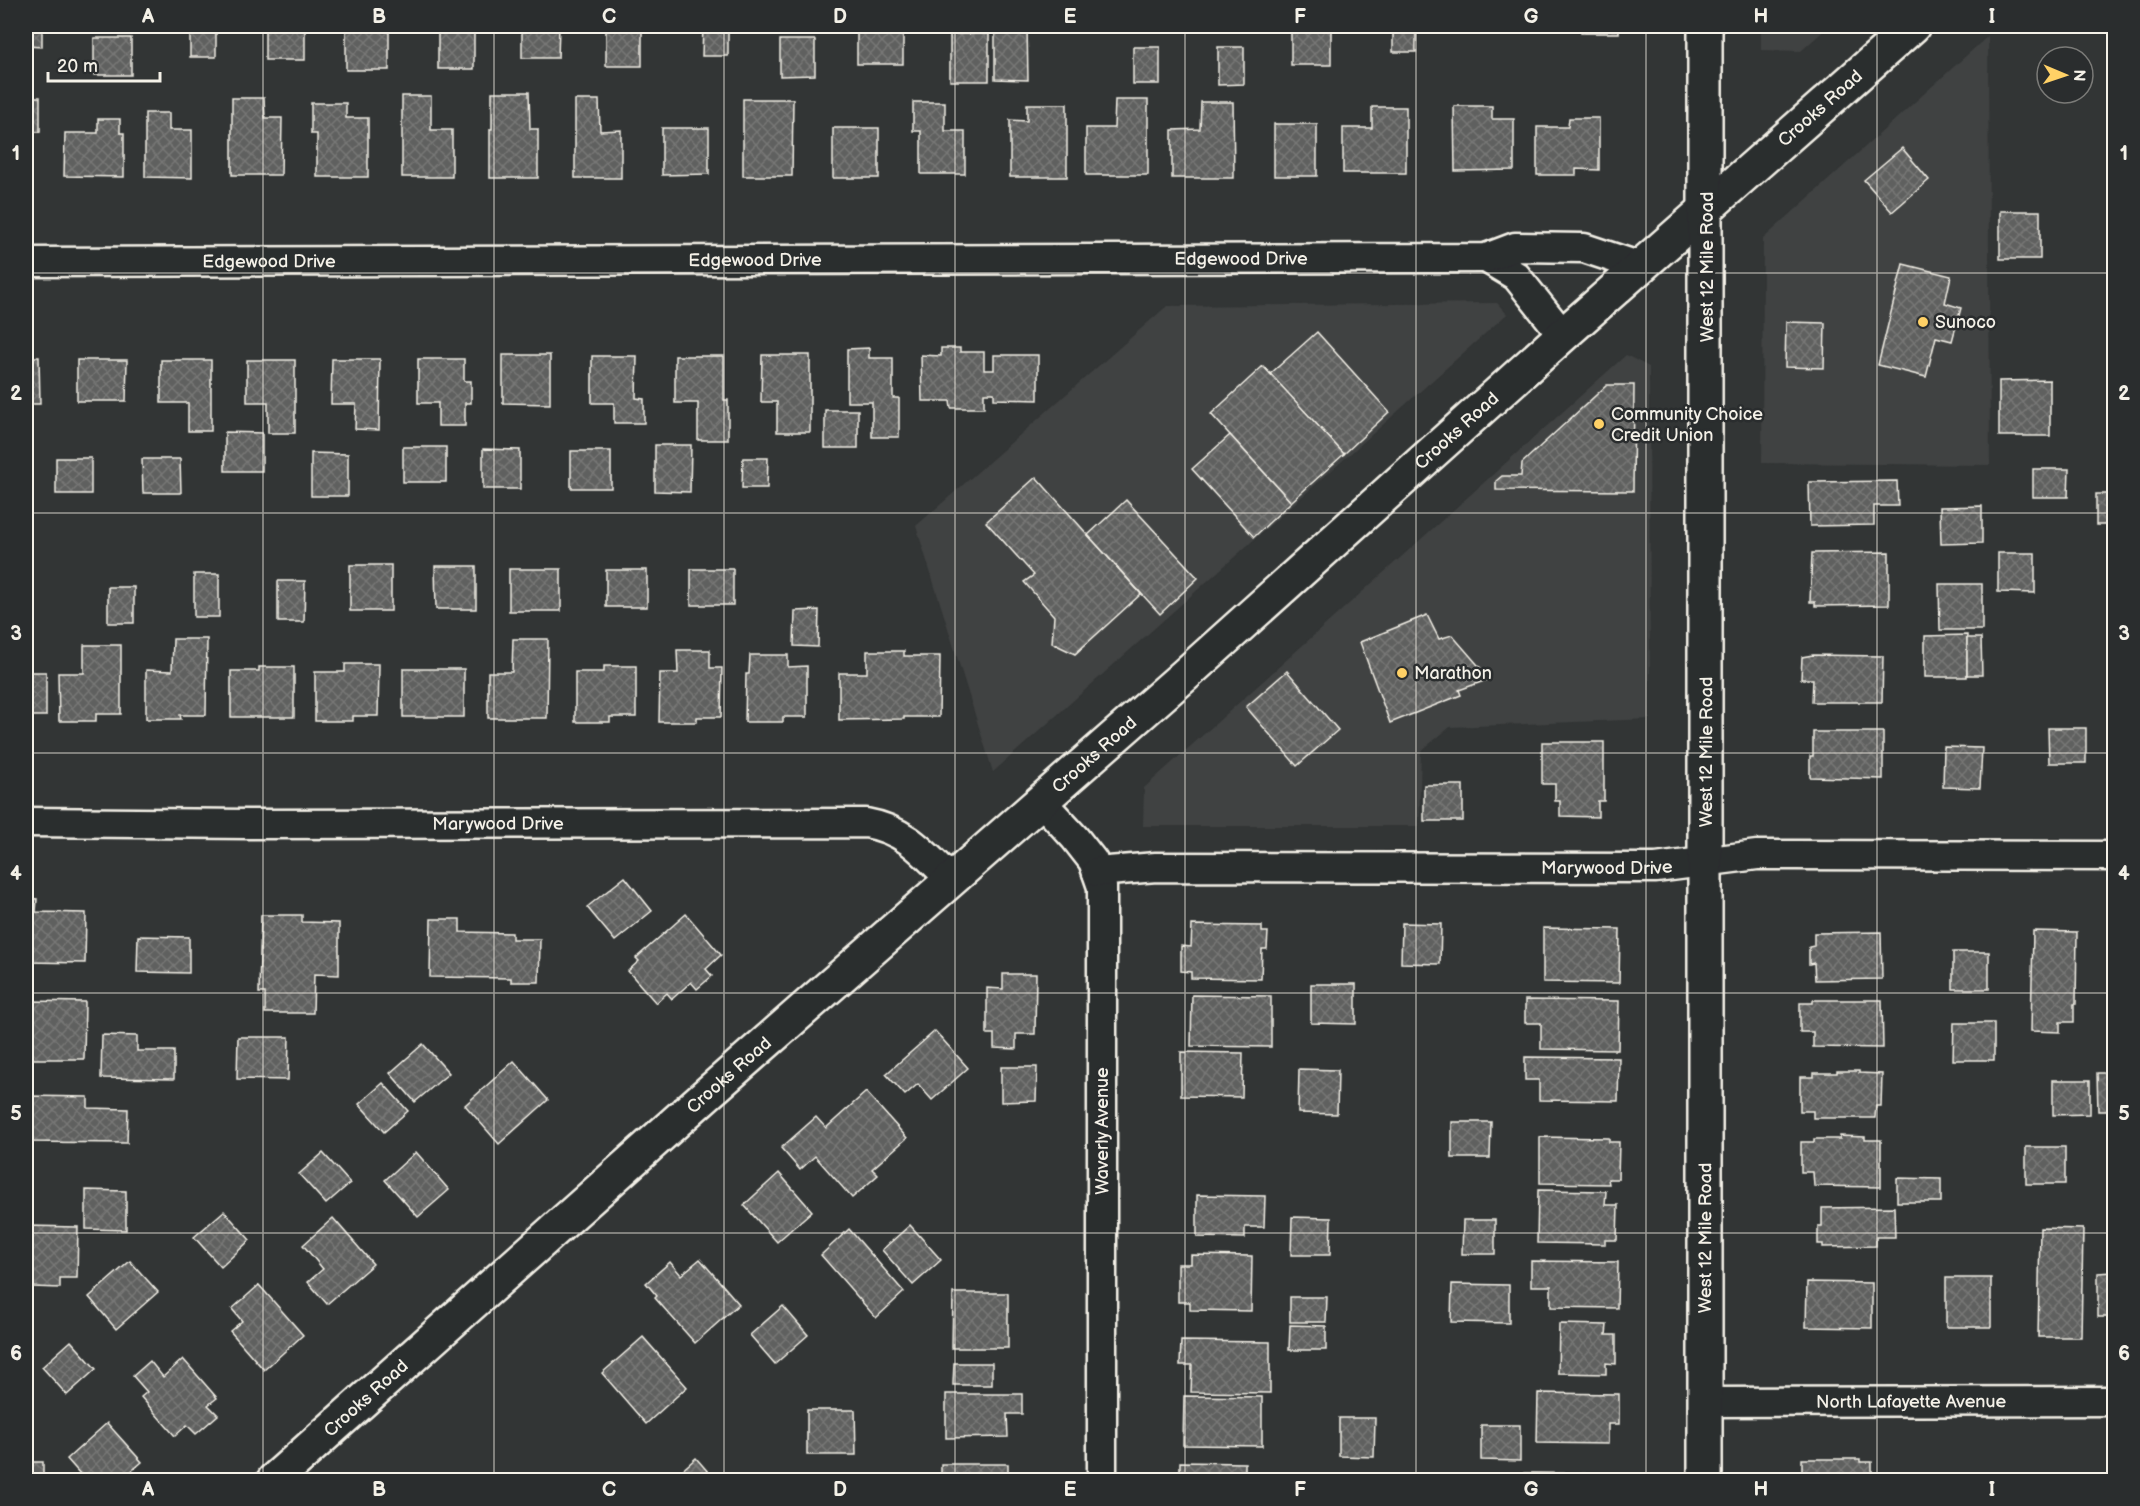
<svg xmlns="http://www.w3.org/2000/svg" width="2140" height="1506" viewBox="0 0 2140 1506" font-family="'Balsamiq Sans',sans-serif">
<defs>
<pattern id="building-cross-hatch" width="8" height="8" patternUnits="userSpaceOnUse" patternTransform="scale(1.5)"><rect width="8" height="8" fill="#5f605f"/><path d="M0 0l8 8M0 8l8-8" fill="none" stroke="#777776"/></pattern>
</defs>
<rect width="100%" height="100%" fill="#323535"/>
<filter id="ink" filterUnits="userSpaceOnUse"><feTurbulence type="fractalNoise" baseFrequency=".0167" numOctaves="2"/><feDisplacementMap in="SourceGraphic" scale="12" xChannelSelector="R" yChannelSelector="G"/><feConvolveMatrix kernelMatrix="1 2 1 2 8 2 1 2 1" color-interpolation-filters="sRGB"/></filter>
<g filter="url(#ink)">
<!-- built -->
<g fill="#404242">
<polygon points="1761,26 1829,26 1801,51 1761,50"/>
<polygon points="1988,36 1990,465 1762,463 1763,239"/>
<polygon points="1497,303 1507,314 993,772 916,526 1167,306"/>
<polygon points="1626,355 1649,367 1650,719 1450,727 1421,751 1419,826 1143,826 1144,788"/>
</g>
<!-- building -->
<g fill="url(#building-cross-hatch)" stroke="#f4f1e8" stroke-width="1.5">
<polygon points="26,26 42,26 42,47 26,46"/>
<rect x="190" y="26" width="26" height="31"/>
<rect x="265" y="26" width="40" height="34"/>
<rect x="346" y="26" width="43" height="44"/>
<rect x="438" y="26" width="36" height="43"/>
<polygon points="522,26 559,26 558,58 522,58"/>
<rect x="606" y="26" width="36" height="40"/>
<polygon points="703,26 728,26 728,56 702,56"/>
<rect x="857" y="26" width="46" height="38"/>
<polygon points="995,26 1027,26 1028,80 995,79"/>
<rect x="1291" y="26" width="40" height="39"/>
<rect x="1393" y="26" width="23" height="26"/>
<polygon points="1449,26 1486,26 1485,33 1449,33"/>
<rect x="1581" y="26" width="38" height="7"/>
<rect x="950" y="34" width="39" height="47"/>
<rect x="94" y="38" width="37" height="37"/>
<polygon points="780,40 815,40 815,75 780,76"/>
<rect x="1133" y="47" width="27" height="37"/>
<polygon points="1218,47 1244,47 1244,84 1218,85"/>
<polygon points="492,92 529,92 530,129 538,129 538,178 490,178 490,129 492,129"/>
<polygon points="402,96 431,96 431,130 452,130 452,177 402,177"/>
<polygon points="26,97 40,97 40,132 27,132 28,180 26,180"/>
<polygon points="232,98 264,98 265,118 282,118 281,175 232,175"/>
<polygon points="743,99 793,99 792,176 743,176"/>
<polygon points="575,100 599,100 600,131 621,130 621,178 575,178"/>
<polygon points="1115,100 1148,100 1148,175 1086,175 1086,128 1114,128"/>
<polygon points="913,102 945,102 945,131 965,131 965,174 921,174 921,131 913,131"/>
<polygon points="1201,102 1233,102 1234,178 1172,178 1172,130 1200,129"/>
<polygon points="311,103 346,103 346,118 368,118 368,177 317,177 317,134 311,134"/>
<polygon points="1027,104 1067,104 1067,177 1010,177 1010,120 1027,121"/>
<polygon points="1454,106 1492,106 1492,119 1514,119 1514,170 1455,171"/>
<polygon points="1372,107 1406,107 1406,173 1343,173 1343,128 1372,128"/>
<polygon points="145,113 169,113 169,130 192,130 192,178 145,177"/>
<polygon points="1569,118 1599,118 1599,170 1576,169 1576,175 1537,175 1537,127 1568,127"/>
<polygon points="98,119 120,119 120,133 124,133 124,177 64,176 65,133 98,133"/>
<rect x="1274" y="124" width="43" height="52"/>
<polygon points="662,128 709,128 709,174 662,175"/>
<rect x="833" y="128" width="46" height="50"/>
<polygon points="1902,148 1929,180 1892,212 1864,180"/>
<rect x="2000" y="211" width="40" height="48"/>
<polygon points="1903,264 1951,276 1945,303 1961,308 1952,341 1936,337 1926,377 1878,365"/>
<polygon points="1786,322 1825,323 1824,368 1785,367"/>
<rect x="2113" y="323" width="1" height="46"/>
<polygon points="1317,332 1389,412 1344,454 1270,374"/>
<polygon points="869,348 869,358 893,358 893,398 899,398 899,437 872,437 872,402 847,402 847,349"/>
<polygon points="941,348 960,348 960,352 984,352 984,370 994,370 994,355 1038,355 1038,400 994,399 994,393 984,393 984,408 951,408 950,401 922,401 921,355 941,356"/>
<polygon points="503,355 550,355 550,404 503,403"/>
<polygon points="762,355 810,355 810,432 777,432 777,402 761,402"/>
<polygon points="592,356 637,356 636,398 644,399 644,423 614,423 614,403 592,403"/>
<polygon points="675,356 724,356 724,400 728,400 728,440 698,440 698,403 675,403"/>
<polygon points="26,357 39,357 40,404 26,404"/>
<polygon points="332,359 380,359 379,430 355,429 356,404 331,404"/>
<polygon points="418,359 464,359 464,381 471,381 471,403 465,403 465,426 438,426 438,403 418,403"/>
<polygon points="77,360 127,360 126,401 77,401"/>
<polygon points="161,360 211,360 211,431 188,431 188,403 161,403"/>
<polygon points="247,360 295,360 295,433 268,433 268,402 247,402"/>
<polygon points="1263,366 1344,454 1291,502 1211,414"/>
<polygon points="2050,380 2050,436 1999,436 1999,381"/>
<polygon points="1607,385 1634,385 1633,491 1496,490 1496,481 1502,476 1521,476 1522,463"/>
<polygon points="2112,408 2114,408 2114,455 2113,455"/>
<rect x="825" y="410" width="33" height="38"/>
<polygon points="225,432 262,433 262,471 225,471"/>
<polygon points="1230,435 1291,502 1254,537 1192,469"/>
<polygon points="655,445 691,445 690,492 655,491"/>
<rect x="403" y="447" width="43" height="35"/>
<polygon points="483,449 520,450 520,489 483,489"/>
<rect x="571" y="451" width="40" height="37"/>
<polygon points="311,453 348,454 348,496 311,496"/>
<rect x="56" y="458" width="35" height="36"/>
<polygon points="743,458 768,458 767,488 742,488"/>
<polygon points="142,459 180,459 181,493 143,493"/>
<polygon points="2033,469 2069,469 2068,497 2033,497"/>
<polygon points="1036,477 1141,594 1075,654 1052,643 1054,616 1024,582 1034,575 986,522"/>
<polygon points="1897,481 1898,506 1874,506 1874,525 1810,526 1809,482"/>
<rect x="2096" y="494" width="18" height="31"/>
<polygon points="1126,500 1198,578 1160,614 1088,535"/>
<polygon points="1982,506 1982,543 1941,544 1940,507"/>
<polygon points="1889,552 1889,605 1815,606 1815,602 1810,602 1812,553"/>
<polygon points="1998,553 2035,553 2035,593 1998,592"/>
<rect x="350" y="565" width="41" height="46"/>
<polygon points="435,566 476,566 476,609 436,609"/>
<rect x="509" y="569" width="52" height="42"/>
<rect x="691" y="569" width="42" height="36"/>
<rect x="606" y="570" width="41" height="37"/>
<rect x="194" y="574" width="25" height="43"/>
<polygon points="278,581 305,581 304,622 278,622"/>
<polygon points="1939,584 1982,584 1982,630 1940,630"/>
<rect x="108" y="587" width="26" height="36"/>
<polygon points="819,610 818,647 794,646 795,611"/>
<polygon points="1427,615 1439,639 1452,635 1490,679 1459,690 1461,695 1390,723 1360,642"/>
<polygon points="1967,635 1967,677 1925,677 1925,636"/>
<polygon points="1967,638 1981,638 1982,675 1967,675"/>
<polygon points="173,639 207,639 206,715 180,715 181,719 146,719 146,670 172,671"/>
<polygon points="513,639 548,639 547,718 488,718 488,672 512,672"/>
<polygon points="2109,644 2114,644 2114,686 2110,686"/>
<polygon points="84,645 121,645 121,714 96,714 96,721 59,721 58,673 84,673"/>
<polygon points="677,650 710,650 710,668 722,668 721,717 697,717 697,722 659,722 660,673 678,673"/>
<polygon points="867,651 904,651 904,656 940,656 939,717 904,717 904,719 839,720 839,673 867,673"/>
<polygon points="750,655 788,655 788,667 807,666 807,717 783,717 783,722 745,722 746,674 749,674"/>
<polygon points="1813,655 1883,656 1882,702 1812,702 1813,679 1801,679 1802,657"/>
<polygon points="345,664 379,664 378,716 353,716 353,721 315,721 315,672 345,672"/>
<polygon points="604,666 636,666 636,717 610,717 610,722 575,722 575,672 604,672"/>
<polygon points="259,667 294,667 294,717 231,717 231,671 259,671"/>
<rect x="403" y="669" width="61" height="48"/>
<polygon points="1287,671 1338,730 1297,766 1246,707"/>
<rect x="26" y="672" width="20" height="44"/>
<polygon points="2048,728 2086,728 2086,763 2049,763"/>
<polygon points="1813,732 1883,732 1883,779 1810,777 1810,756 1813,756"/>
<polygon points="1542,742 1604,742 1604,801 1598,801 1598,817 1560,816 1560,801 1555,801 1555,784 1542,784"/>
<polygon points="1944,747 1982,748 1980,788 1943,787"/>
<rect x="1424" y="785" width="39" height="36"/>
<polygon points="625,877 652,911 615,941 587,907"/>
<polygon points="26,898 37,899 36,912 86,913 85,963 27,962"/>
<polygon points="686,914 721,955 706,969 712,976 697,989 691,982 672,999 667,993 656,1003 628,971 639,961 636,958"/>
<polygon points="261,915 302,915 302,922 339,923 339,975 314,974 313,1013 265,1013 265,993 259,993"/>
<polygon points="431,919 460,919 460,932 512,933 512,939 540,939 539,982 511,982 511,978 430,977"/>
<polygon points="1402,923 1441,924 1440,964 1401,963"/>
<polygon points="1192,925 1262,926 1262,932 1268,932 1267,949 1262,949 1261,979 1191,978 1191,972 1181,971 1181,946 1191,947"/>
<polygon points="1543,928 1620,929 1619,983 1543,982"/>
<polygon points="2033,931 2077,932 2076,1004 2074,1004 2074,1022 2060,1022 2060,1032 2031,1031"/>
<polygon points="1881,932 1882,979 1815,980 1814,963 1809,964 1809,947 1814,946 1814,933"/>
<polygon points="138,936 189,937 189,973 137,972"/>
<rect x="1953" y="952" width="36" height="37"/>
<polygon points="1003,974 1036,974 1035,1034 1016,1034 1016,1049 994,1048 994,1034 987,1034 987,988 1003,989"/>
<polygon points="1311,984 1356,984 1356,1024 1311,1023"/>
<polygon points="1192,995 1271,996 1271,1047 1191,1046"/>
<polygon points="1525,1000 1619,1001 1618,1050 1541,1049 1541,1023 1525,1023"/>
<polygon points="1813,1000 1882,1000 1883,1048 1813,1047 1813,1032 1800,1032 1800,1003 1813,1003"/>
<polygon points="27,1001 85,1002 84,1059 26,1059"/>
<polygon points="1954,1023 1994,1023 1994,1060 1953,1060"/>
<polygon points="935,1031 968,1068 932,1100 918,1084 905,1095 886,1074"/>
<polygon points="102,1035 137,1036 137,1051 174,1051 174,1079 101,1078"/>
<polygon points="238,1037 289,1037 288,1080 237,1079"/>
<polygon points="423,1044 449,1073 415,1102 390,1073"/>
<polygon points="1181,1052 1243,1053 1242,1097 1181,1096"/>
<polygon points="1525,1057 1619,1058 1618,1101 1539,1100 1539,1080 1525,1080"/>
<polygon points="514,1061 548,1100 499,1144 465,1105"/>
<polygon points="1001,1067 1037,1067 1036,1101 1001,1102"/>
<polygon points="1299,1069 1338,1070 1337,1114 1298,1113"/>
<polygon points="1837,1071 1859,1071 1859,1073 1882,1074 1881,1106 1876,1106 1875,1118 1813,1118 1813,1111 1800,1111 1800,1077 1814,1077 1814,1073 1837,1073"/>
<polygon points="2097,1073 2114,1073 2114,1111 2098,1111"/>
<polygon points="2053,1080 2090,1080 2090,1114 2053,1115"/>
<polygon points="383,1083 408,1111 384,1132 359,1104"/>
<polygon points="866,1092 907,1138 872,1169 878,1175 852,1198 815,1156 800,1170 781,1148 816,1117 826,1128"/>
<polygon points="26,1096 88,1097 88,1108 128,1109 127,1143 26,1142"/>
<polygon points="1452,1122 1491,1122 1490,1158 1452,1158"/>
<polygon points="1840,1136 1865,1137 1865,1140 1881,1140 1881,1187 1814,1186 1813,1172 1801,1172 1801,1142 1814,1142 1814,1139 1840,1139"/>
<polygon points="1540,1137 1609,1138 1609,1142 1619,1142 1618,1179 1608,1179 1609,1184 1540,1183"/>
<rect x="2026" y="1147" width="39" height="37"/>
<polygon points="416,1152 449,1190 418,1217 385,1180"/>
<polygon points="323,1153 350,1183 326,1204 299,1174"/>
<polygon points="779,1173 812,1211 777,1242 744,1205"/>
<polygon points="1897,1178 1941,1179 1941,1202 1897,1202"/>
<polygon points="86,1190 126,1191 126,1230 86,1229"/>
<polygon points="1538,1190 1606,1191 1605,1205 1618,1205 1617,1240 1605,1240 1605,1244 1537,1243"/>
<polygon points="1197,1195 1265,1196 1264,1227 1245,1227 1245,1238 1197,1237"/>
<polygon points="1894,1207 1895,1237 1876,1237 1876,1246 1823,1247 1823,1244 1818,1244 1818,1226 1822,1226 1822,1208"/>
<polygon points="224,1211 250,1240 221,1267 194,1237"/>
<polygon points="1292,1217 1331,1218 1330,1255 1291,1255"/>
<polygon points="333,1218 373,1264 327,1304 308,1282 323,1269 303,1245"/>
<polygon points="1463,1220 1495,1220 1495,1254 1462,1254"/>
<polygon points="910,1225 941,1260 913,1285 882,1250"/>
<polygon points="26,1226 78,1227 77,1278 60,1278 60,1288 33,1287 33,1277 26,1277"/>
<polygon points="2040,1228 2083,1229 2081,1337 2038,1337"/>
<polygon points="849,1229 904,1292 876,1318 821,1255"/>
<polygon points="1191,1255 1252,1256 1251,1311 1190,1310 1190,1302 1178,1302 1178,1264 1191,1264"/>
<polygon points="700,1259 739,1304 695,1343 655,1298 657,1296 646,1283 670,1262 681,1275"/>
<polygon points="130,1261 158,1292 116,1329 89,1297"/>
<polygon points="1531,1261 1618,1262 1617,1308 1551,1307 1551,1286 1531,1286"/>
<polygon points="2114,1272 2114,1317 2098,1317 2098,1273"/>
<rect x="1946" y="1278" width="45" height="49"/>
<polygon points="1807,1282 1872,1283 1872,1328 1806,1327"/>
<polygon points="1452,1284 1509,1285 1509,1323 1451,1322"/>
<polygon points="259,1285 303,1335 264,1370 230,1331 242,1321 232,1309"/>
<polygon points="953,1293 1008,1293 1008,1348 952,1348"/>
<polygon points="1290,1297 1327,1297 1326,1322 1290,1322"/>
<polygon points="783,1306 808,1335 775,1364 750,1335"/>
<polygon points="1559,1324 1607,1325 1606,1335 1616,1335 1616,1364 1606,1363 1606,1374 1558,1373"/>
<polygon points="1290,1325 1326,1326 1326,1350 1289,1350"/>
<polygon points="643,1337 687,1387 646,1424 602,1373"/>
<polygon points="71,1341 96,1369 67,1395 42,1367"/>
<polygon points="1181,1341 1270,1342 1270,1393 1191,1392 1192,1365 1180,1365"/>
<polygon points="183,1359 217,1398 208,1405 218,1415 196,1434 187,1425 175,1436 141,1397 147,1392 133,1376 150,1361 163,1377"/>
<polygon points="954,1363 992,1363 992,1385 953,1385"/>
<polygon points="1538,1393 1619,1394 1619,1424 1608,1424 1608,1444 1537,1443"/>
<polygon points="946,1394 1022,1394 1022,1414 1007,1414 1008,1437 946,1438"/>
<polygon points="1184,1396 1262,1397 1262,1446 1183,1445"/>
<polygon points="807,1410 855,1410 856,1455 807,1455"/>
<polygon points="1339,1418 1375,1418 1374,1457 1339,1456"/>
<polygon points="107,1423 142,1462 121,1480 74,1480 81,1475 67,1459"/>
<polygon points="1481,1425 1520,1425 1520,1461 1481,1460"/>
<polygon points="696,1458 715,1480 671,1480"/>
<polygon points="1802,1459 1860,1459 1860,1462 1872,1462 1872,1480 1802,1480"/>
<rect x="26" y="1462" width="17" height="18"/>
<polygon points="1180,1462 1245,1463 1245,1480 1180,1480"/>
<polygon points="941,1464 1008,1464 1008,1478 1022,1478 1022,1480 941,1480"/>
<polygon points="1524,1473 1618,1474 1618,1480 1524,1480"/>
</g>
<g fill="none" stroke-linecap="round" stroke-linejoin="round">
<!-- minor casing -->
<g stroke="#f4f1e8" stroke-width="33">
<g id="minor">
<polyline points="1486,258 1516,276 1563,335"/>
<path id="s1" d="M26,262L1486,258L1515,247L1584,248L1641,267"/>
<polyline points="1042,802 1075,838 1093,861 1102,887 1102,1480"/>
<path id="s2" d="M26,822L248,824L866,823C906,830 924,853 951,880"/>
<path id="s3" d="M1097,872L1156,867L1656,868L1757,855H1790L2114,856"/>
<path id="s4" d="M1705,1402L2114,1401"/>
</g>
</g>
<!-- secondary casing -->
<g stroke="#f4f1e8" stroke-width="38">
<g id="secondary">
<path id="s5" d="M274,1480L707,1094L1185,675L1563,335L1913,26"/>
<path id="s6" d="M1705,1480C1705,995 1708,510 1705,26"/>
</g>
</g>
<!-- minor -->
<use href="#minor" stroke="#2a2d2e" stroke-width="28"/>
<!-- secondary -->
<use href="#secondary" stroke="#2a2d2e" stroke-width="33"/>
</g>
</g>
<!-- grid -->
<path fill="none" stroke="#f4f1e8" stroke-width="1.5" stroke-opacity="0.55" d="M263,26V1480M494,26V1480M724,26V1480M955,26V1480M1185,26V1480M1416,26V1480M1646,26V1480M1877,26V1480M26,273H2114M26,513H2114M26,753H2114M26,993H2114M26,1233H2114"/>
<!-- markers -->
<g fill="#ffd166" stroke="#2a2d2e" stroke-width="2">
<circle cx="1923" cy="322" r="6"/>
<circle cx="1599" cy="424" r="6"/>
<circle cx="1402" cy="673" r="6"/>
</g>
<g text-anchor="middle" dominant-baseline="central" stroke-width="5" stroke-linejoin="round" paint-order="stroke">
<!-- street labels -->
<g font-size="18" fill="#f4f1e8" stroke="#2a2d2e">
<text stroke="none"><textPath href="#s5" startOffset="2067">Crooks Road</textPath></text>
<text stroke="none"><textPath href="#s1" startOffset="1215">Edgewood Drive</textPath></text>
<text stroke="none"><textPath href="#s1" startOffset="729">Edgewood Drive</textPath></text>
<text stroke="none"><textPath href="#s1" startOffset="243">Edgewood Drive</textPath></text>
<text transform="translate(1707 267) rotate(-90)">West 12 Mile Road</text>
<text stroke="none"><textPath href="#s5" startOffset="1581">Crooks Road</textPath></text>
<text stroke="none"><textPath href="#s6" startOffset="728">West 12 Mile Road</textPath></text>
<text stroke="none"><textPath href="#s5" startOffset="1095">Crooks Road</textPath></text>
<text stroke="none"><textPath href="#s2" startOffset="472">Marywood Drive</textPath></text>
<text stroke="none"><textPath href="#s3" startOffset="510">Marywood Drive</textPath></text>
<text stroke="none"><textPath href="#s5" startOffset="609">Crooks Road</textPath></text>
<text transform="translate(1102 1131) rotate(-90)">Waverly Avenue</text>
<text stroke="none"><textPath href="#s6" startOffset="242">West 12 Mile Road</textPath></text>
<text stroke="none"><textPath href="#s5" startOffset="123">Crooks Road</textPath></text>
<text stroke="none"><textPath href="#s4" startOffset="206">North Lafayette Avenue</textPath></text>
</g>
<!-- poi labels -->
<g font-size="18" fill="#f4f1e8" stroke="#2a2d2e" text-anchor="start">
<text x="1935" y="322">Sunoco</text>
<text x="1611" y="414">Community Choice<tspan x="1611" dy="21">Credit Union</tspan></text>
<text x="1414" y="673">Marathon</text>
</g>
</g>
<!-- margin -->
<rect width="2140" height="1506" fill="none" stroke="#2a2d2e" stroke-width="66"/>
<!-- north arrow -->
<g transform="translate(2065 75) rotate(92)"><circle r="28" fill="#2a2d2e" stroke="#7b7b78" stroke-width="1.5"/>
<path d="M0-4.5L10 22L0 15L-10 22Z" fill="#ffd166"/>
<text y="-9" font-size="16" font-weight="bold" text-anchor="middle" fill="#f4f1e8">N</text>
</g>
<!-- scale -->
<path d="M48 72v9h112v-9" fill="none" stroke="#f4f1e8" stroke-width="3"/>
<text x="57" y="72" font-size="18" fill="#f4f1e8" stroke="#2a2d2e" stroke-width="4.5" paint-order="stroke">20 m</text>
<rect x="33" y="33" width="2074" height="1440" fill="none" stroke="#f4f1e8" stroke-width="2"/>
<g font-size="20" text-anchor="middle" font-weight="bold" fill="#f4f1e8">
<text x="148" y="23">A</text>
<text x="379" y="23">B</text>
<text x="609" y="23">C</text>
<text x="840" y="23">D</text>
<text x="1070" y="23">E</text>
<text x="1300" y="23">F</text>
<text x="1531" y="23">G</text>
<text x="1761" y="23">H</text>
<text x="1992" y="23">I</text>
<text x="16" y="160">1</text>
<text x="2124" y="160">1</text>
<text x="16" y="400">2</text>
<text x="2124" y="400">2</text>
<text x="16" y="640">3</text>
<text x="2124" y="640">3</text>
<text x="16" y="880">4</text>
<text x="2124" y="880">4</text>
<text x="16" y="1120">5</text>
<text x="2124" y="1120">5</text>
<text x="16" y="1360">6</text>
<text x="2124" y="1360">6</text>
<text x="148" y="1496">A</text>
<text x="379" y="1496">B</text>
<text x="609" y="1496">C</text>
<text x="840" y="1496">D</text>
<text x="1070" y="1496">E</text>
<text x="1300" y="1496">F</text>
<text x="1531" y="1496">G</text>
<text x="1761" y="1496">H</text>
<text x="1992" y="1496">I</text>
</g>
</svg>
